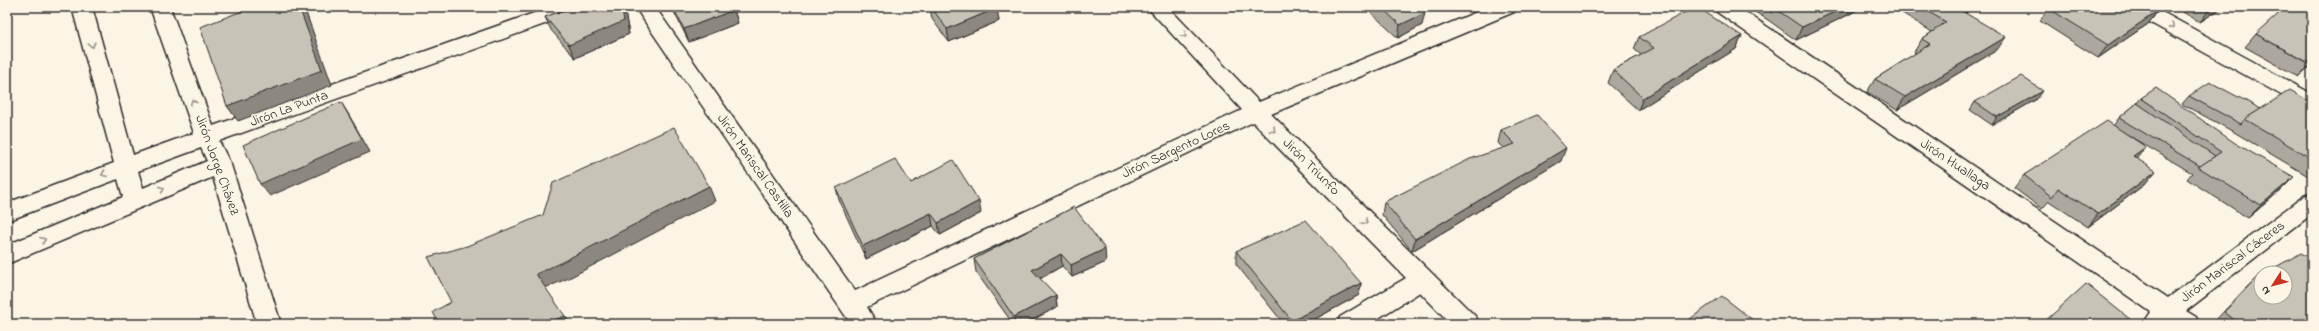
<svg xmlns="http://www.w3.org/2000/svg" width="2319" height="331" viewBox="0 0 2319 331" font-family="'Indie Flower',sans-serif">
<rect width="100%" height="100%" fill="#fcf5e5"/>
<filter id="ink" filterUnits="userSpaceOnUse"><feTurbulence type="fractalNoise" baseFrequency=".025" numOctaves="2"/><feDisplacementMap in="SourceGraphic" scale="8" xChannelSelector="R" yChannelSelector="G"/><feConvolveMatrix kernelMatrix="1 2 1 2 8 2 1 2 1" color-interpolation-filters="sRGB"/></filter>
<g filter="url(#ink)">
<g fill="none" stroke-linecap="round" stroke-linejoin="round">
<!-- minor casing -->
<g stroke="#2b2b2b" stroke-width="3">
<g id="minor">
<path d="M72,7H92L133,155L194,133L150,7H170L213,126L551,7H581L578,12L219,141L231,165L281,324H257L213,177L7,264V245L123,197L118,179L7,221V203L114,163ZM201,148L207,161L143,188L138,171Z"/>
<polygon points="635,7 655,7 855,291 1242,110 1147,7 1168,7 1259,102 1489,7 1517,7 1514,12 1271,114 1476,317 1479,324 1451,324 1420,292 1369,324 1337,324 1340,317 1406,278 1253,122 867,307 877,324 851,324"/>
<polygon points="1714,7 1738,7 2168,298 2304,196 2312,193 2312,214 2186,311 2196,317 2199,324 2143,324 2151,312 1717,12"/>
<polygon points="2128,7 2153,7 2312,94 2312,110 2305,108 2131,12"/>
</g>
</g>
<!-- minor -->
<use href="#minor" fill="#fcf5e5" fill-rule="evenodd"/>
</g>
<!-- wall -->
<g fill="#aca89d" stroke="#2b2b2b">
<polygon points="572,7 624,7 629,34 575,58 551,30 545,17"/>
<polygon points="672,7 732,7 734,10 738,23 689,42 675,14"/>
<polygon points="930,7 996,7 999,21 949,42 932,19"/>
<polygon points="1365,7 1420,7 1422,25 1398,38"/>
<polygon points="1747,7 1861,7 1850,14 1796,40 1768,20"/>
<polygon points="1897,7 1970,7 1966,14 1997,50 1897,110 1867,92 1875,79 1916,53 1914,52 1922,39 1932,32 1896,9"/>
<polygon points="2174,7 2223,7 2200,22"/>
<polygon points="2048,8 2158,11 2148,24 2098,58 2040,21"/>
<polygon points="2256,34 2312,65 2299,77 2245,47"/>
<polygon points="1742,36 1736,49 1638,110 1608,83 1613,70 1641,55 1634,49 1639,37"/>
<polygon points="2189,96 2261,109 2312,103 2312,173 2308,176 2234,132 2182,104"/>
<polygon points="2141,98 2281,190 2248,218 2187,179 2192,173 2121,131 2136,158 2145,184 2088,227 2049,201 2042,209 2014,188 2024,175 2113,126 2119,118 2137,103"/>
<polygon points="2037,99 1992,125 1970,110 1975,102"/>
<polygon points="1501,130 1561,161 1412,251 1382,215 1384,202 1503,148 1498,143"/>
<polygon points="911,183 981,213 940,235 933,226 866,259 839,200 836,188"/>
<polygon points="1074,207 1106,262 1072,277 1062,266 1040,279 1056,295 1057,307 1025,324 1013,324 976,272 974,259"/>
<polygon points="1236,251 1361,283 1359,295 1306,324 1284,324 1236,264"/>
<polygon points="2257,277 2312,324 2212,324 2244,290"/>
</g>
<!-- shaded-wall -->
<g fill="#8c8880" stroke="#2b2b2b">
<polygon points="299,7 304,7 332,85 238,121 227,106"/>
<polygon points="621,7 624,7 629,34 575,58 569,45"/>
<polygon points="1845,7 1861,7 1850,14 1796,40 1802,27"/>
<polygon points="1967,7 1970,7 1965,15 1962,11"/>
<polygon points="2213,7 2223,7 2200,22 2210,9"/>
<polygon points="997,8 999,21 949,42 947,29"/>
<polygon points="734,10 738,23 689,42 684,29"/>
<polygon points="2158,11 2148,24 2098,58 2108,45"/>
<polygon points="1425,13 1422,25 1398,38 1400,25"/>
<polygon points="1742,36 1736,49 1638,110 1643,98"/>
<polygon points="2006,37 1997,50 1897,110 1905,97"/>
<polygon points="2312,63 2312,65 2299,77 2311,64"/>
<polygon points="2043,91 2037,99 1992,125 1997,117"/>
<polygon points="341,102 349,115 370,152 270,196 260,184"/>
<polygon points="2146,147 2135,159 2133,156"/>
<polygon points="1566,148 1561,161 1412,251 1415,239"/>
<polygon points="2156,171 2145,184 2088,227 2098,214"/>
<polygon points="2294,177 2281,190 2248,218 2261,205"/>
<polygon points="709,186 715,201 569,278 545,288 536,274"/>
<polygon points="979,201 981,213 940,235 938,223"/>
<polygon points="931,213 933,226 866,259 863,246"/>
<polygon points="1105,249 1106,262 1072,277 1071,265"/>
<polygon points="1061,254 1062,266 1033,282 1032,270"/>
<polygon points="1361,283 1359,295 1306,324 1292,324 1292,321"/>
<polygon points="1056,295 1057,307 1025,324 1015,324 1014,317"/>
<polygon points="565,316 570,324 544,324"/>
</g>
<!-- building -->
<g fill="#c8c3b7" stroke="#2b2b2b">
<polygon points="253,7 299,7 322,70 227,106 200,27"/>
<polygon points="572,7 621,7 624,21 569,45 545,17"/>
<polygon points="673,7 732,7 734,10 684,29"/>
<polygon points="931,7 996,7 997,8 947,29"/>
<polygon points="1381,7 1420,7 1425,13 1400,25"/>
<polygon points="1695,7 1697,7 1742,36 1643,98 1613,70 1654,48 1639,37"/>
<polygon points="1763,7 1776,7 1774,8 1772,13"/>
<polygon points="1776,7 1845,7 1802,27 1774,8"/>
<polygon points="1920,7 1967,7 1962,11 2006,37 1905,97 1875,79 1930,44 1922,39 1946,22"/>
<polygon points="2050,7 2151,7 2158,11 2108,45 2048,8"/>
<polygon points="2206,7 2213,7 2210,9"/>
<polygon points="2286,7 2312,7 2312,63 2311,64 2256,34"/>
<polygon points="2021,76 2043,91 1997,117 1975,102"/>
<polygon points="2210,82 2261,109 2245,119 2241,124 2189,96"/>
<polygon points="2156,88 2235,143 2294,177 2261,205 2198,167 2221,152 2141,98"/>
<polygon points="2290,90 2312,103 2312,159 2245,119"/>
<polygon points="341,102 362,139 260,184 243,145"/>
<polygon points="2137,103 2215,156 2200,166 2119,118"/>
<polygon points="1537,115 1566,148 1415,239 1384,202 1470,159 1515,144 1501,130"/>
<polygon points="2107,121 2146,147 2133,156 2156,171 2098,214 2058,188 2052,197 2024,175"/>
<polygon points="674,127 709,186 560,263 536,274 565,316 544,324 439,324 433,312 451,302 428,257 467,246 543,215 553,183"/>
<polygon points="895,159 911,183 953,160 979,201 938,223 931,213 863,246 836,188"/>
<polygon points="1074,207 1105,249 1071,265 1061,254 1032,270 1056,295 1014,317 974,259"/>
<polygon points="1306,220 1361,283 1292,321 1236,251"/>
<polygon points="2301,253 2312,259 2312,324 2240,324 2224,312 2257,277 2261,275 2261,297 2285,297 2285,273 2265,273"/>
<polygon points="2086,284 2131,320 2127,324 2042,324"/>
<polygon points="1722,296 1758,324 1683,324"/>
</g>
<!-- one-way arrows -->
<defs><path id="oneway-chevron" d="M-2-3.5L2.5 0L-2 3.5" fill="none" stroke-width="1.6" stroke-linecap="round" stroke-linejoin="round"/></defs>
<g stroke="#949088">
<use href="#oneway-chevron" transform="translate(2172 26) rotate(29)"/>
<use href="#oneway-chevron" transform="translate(1184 35) rotate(47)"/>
<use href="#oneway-chevron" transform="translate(92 45) rotate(75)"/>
<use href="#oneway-chevron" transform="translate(193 102) rotate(-110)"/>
<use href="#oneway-chevron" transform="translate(1273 130) rotate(45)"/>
<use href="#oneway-chevron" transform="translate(104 174) rotate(159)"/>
<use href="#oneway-chevron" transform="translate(162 189) rotate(-23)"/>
<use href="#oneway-chevron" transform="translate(1365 222) rotate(45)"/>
<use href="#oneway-chevron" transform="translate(43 240) rotate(-23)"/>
</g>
</g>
<g text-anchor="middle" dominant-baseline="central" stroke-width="3" stroke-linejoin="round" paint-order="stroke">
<!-- street labels -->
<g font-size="14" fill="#2b2b2b" stroke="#fcf5e5">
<text transform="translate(289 109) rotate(-20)">Jirón La Punta</text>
<text transform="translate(1176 150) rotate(-25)">Jirón Sargento Lores</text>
<text transform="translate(217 165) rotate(70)">Jirón Jorge Chávez</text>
<text transform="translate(1955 165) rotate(34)">Jirón Huallaga</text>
<text transform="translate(755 166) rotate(55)">Jirón Mariscal Castilla</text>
<text transform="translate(1311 167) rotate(45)">Jirón Triunfo</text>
<text transform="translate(2233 262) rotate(-37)">Jirón Mariscal Cáceres</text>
</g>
</g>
<!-- margin -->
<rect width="2319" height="331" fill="none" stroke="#fcf5e5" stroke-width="24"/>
<rect x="12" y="12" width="2295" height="307" fill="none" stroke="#2b2b2b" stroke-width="1.5" filter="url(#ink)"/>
<!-- north arrow -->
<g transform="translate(2273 285) rotate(234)"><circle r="19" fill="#fcf5e5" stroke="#a8a49b"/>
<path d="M0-3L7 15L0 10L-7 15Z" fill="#c8321e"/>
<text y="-6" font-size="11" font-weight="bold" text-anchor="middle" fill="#2b2b2b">N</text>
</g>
</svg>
